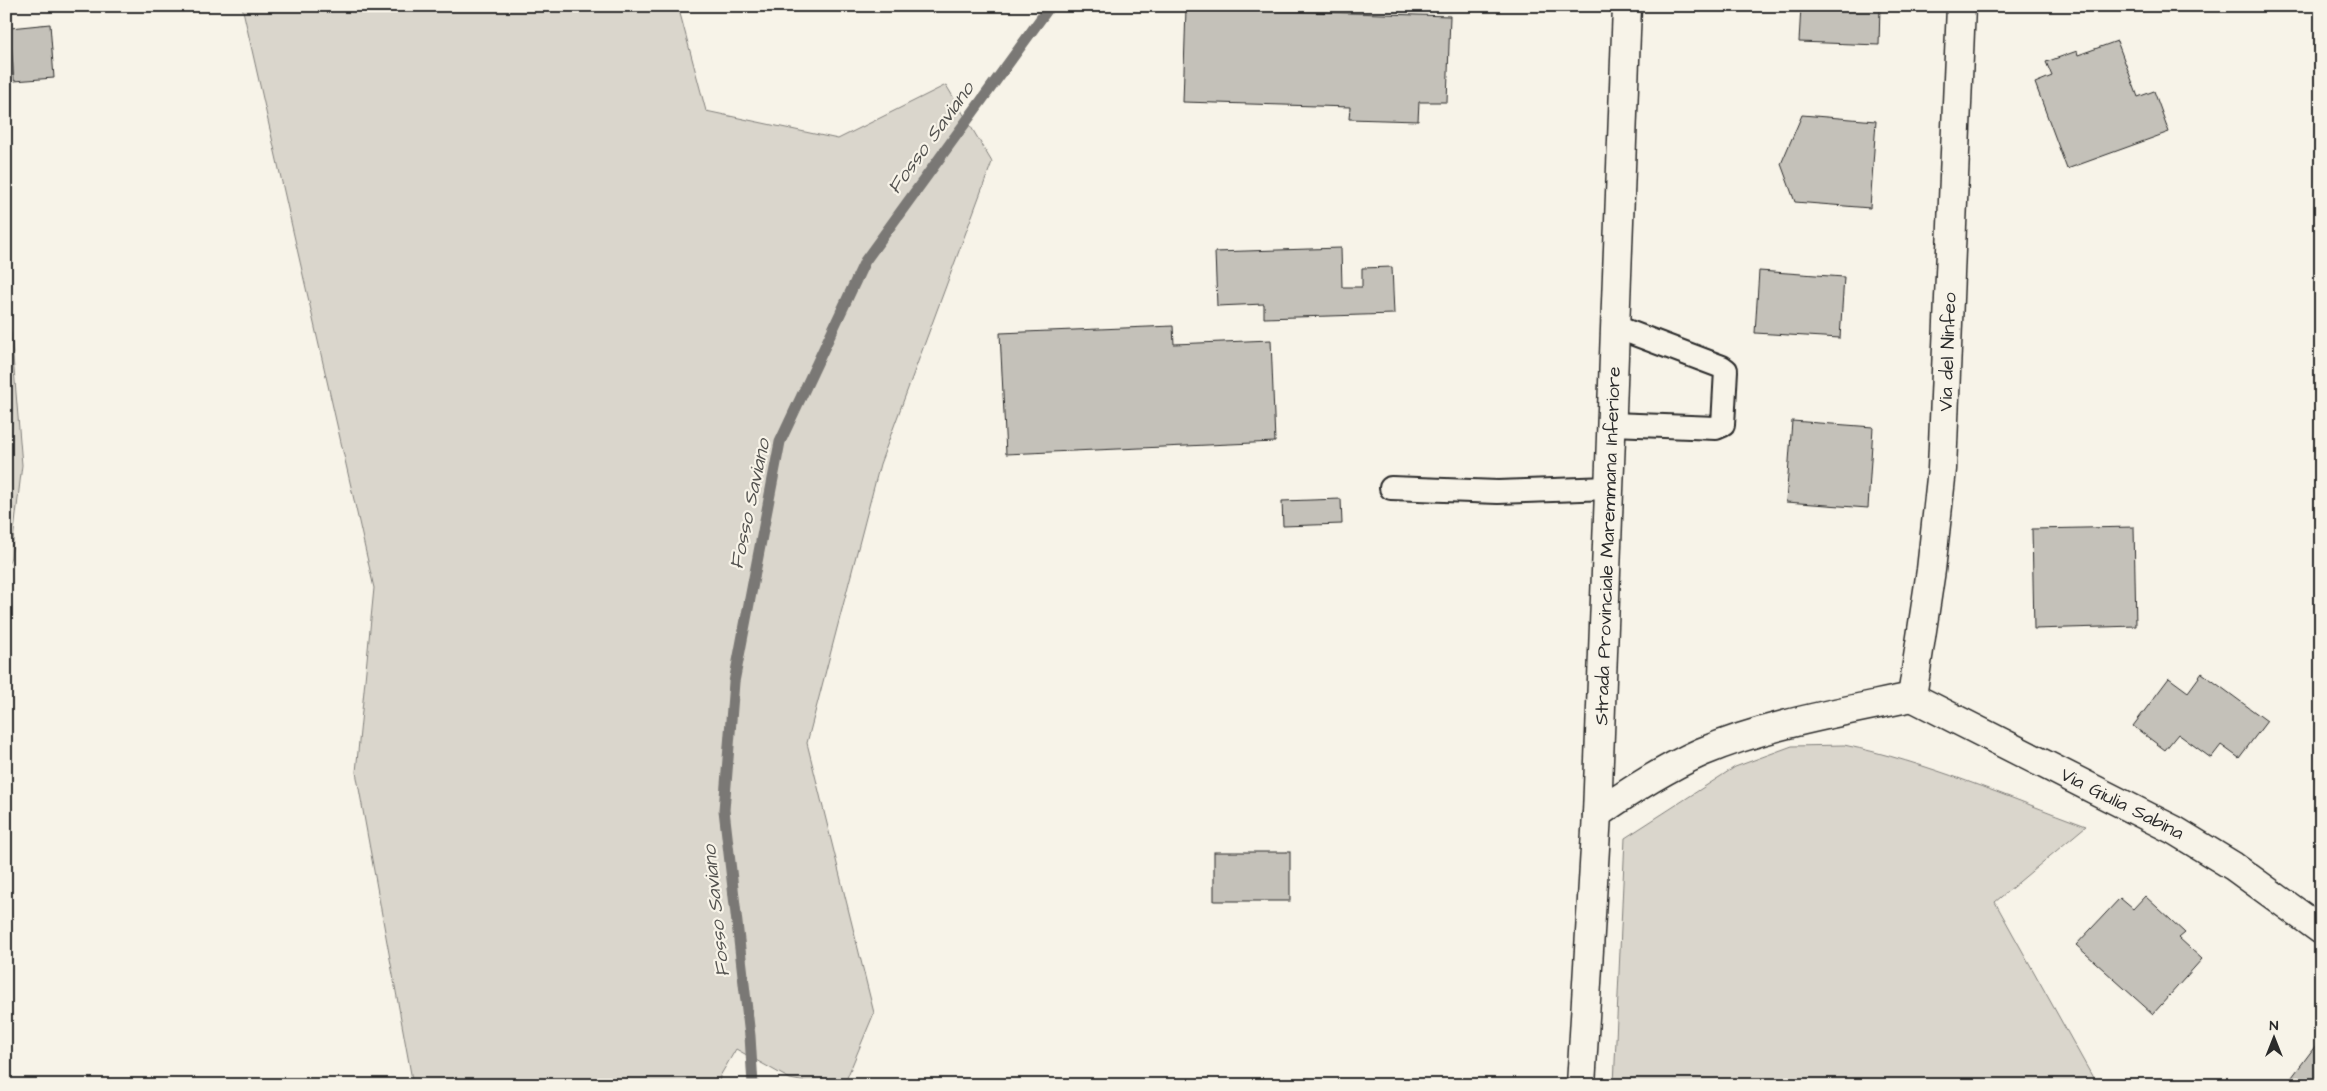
<svg xmlns="http://www.w3.org/2000/svg" width="2327" height="1091" viewBox="0 0 2327 1091" font-family="'Architects Daughter',sans-serif">
<rect width="100%" height="100%" fill="#f7f3e8"/>
<filter id="ink" filterUnits="userSpaceOnUse"><feTurbulence type="fractalNoise" baseFrequency=".02" numOctaves="2"/><feDisplacementMap in="SourceGraphic" scale="10" xChannelSelector="R" yChannelSelector="G"/><feConvolveMatrix kernelMatrix="1 2 1 2 8 2 1 2 1" color-interpolation-filters="sRGB"/></filter>
<g filter="url(#ink)">
<!-- green -->
<g fill="#dad6cc" stroke="#82807c">
<polygon points="242,6 678,6 706,111 838,139 946,85 992,162 880,464 807,743 874,1013 844,1085 821,1085 790,1079 736,1049 720,1076 719,1085 413,1085 356,772 374,588"/>
<polygon points="6,314 11,333 22,465 11,557 6,569"/>
<path d="M1844,745C1927,762 2007,797 2086,826L1995,902L2097,1085H1614L1625,838L1735,767L1792,746Z"/>
</g>
<g fill="none" stroke-linecap="round" stroke-linejoin="round">
<!-- stream -->
<polyline stroke="#7a7874" stroke-width="11" points="753,1085 750,1036 724,810 734,682 780,442 865,261 1050,6"/>
</g>
<!-- building -->
<g fill="#c4c1b9" stroke="#2b2b2b">
<polygon points="1801,6 1880,6 1879,45 1799,42"/>
<polygon points="2315,6 2321,6 2321,16"/>
<polygon points="1186,8 1450,16 1447,102 1419,102 1418,121 1349,119 1350,107 1183,102"/>
<polygon points="50,24 54,78 14,81 10,28"/>
<polygon points="2117,41 2138,97 2154,91 2169,132 2067,169 2035,83 2052,76 2046,62 2077,51 2078,55"/>
<polygon points="1802,115 1876,121 1870,208 1795,202 1781,164"/>
<polygon points="1341,248 1342,287 1362,287 1362,268 1392,267 1394,314 1264,318 1264,304 1217,306 1215,252"/>
<polygon points="1759,271 1844,277 1840,338 1755,333"/>
<polygon points="1173,326 1174,344 1271,340 1275,442 1006,454 1000,333"/>
<polygon points="1792,421 1873,427 1868,508 1786,502"/>
<polygon points="1341,499 1342,524 1283,526 1282,501"/>
<polygon points="2134,527 2136,626 2034,629 2032,529"/>
<polygon points="2202,673 2267,721 2239,758 2221,745 2211,758 2178,734 2165,750 2133,726 2169,678 2188,692"/>
<rect x="1214" y="852" width="76" height="49"/>
<polygon points="2145,896 2185,933 2179,938 2202,959 2153,1014 2076,945 2120,898 2133,909"/>
<polygon points="2319,1041 2321,1042 2321,1085 2286,1085"/>
</g>
<g fill="none" stroke-linecap="round" stroke-linejoin="round">
<!-- service casing -->
<g stroke="#2b2b2b" stroke-width="26">
<g id="service">
<polyline points="1612,424 1716,428 1723,425 1726,370 1722,367 1616,327"/>
<polyline points="1391,488 1498,492 1609,488"/>
</g>
</g>
<!-- minor casing -->
<g stroke="#2b2b2b" stroke-width="31">
<g id="minor">
<polyline points="1912,697 1931,570 1942,469 1961,6"/>
<polyline points="1912,697 2174,830 2233,866 2321,930"/>
<path d="M1597,814C1631,790 1664,769 1702,752C1768,724 1842,712 1912,697"/>
</g>
</g>
<!-- secondary casing -->
<g stroke="#2b2b2b" stroke-width="31">
<polyline id="secondary" points="1581,1085 1597,814 1627,6"/>
</g>
<!-- service -->
<use href="#service" stroke="#f7f3e8" stroke-width="22"/>
<!-- minor -->
<use href="#minor" stroke="#f7f3e8" stroke-width="28"/>
<!-- secondary -->
<use href="#secondary" stroke="#f7f3e8" stroke-width="28"/>
</g>
</g>
<g text-anchor="middle" dominant-baseline="central" stroke-width="4.5" stroke-linejoin="round" paint-order="stroke">
<!-- street labels -->
<g font-size="19" fill="#2b2b2b" stroke="#f7f3e8">
<text transform="translate(1948 352) rotate(-88)">Via del Ninfeo</text>
<text transform="translate(1608 546) rotate(-88)">Strada Provinciale Maremmana Inferiore</text>
<text transform="translate(2122 804) rotate(27)">Via Giulia Sabina</text>
</g>
<!-- water labels -->
<g font-size="20" font-style="italic" fill="#53524f" stroke="#f7f3e8">
<text transform="translate(931 138) rotate(-54)">Fosso Saviano</text>
<text transform="translate(750 504) rotate(-78)">Fosso Saviano</text>
<text transform="translate(716 911) rotate(-96)">Fosso Saviano</text>
</g>
</g>
<!-- margin -->
<rect width="2327" height="1091" fill="none" stroke="#f7f3e8" stroke-width="25"/>
<rect x="12" y="12" width="2302" height="1066" fill="none" stroke="#2b2b2b" stroke-width="2" filter="url(#ink)"/>
<!-- north arrow -->
<g transform="translate(2274 1038)" stroke="#f7f3e8" stroke-width="4" paint-order="stroke">
<path d="M0-4L9 19L0 12L-9 19Z" fill="#2b2b2b"/>
<text y="-8" font-size="14" font-weight="bold" text-anchor="middle" fill="#2b2b2b">N</text>
</g>
</svg>
